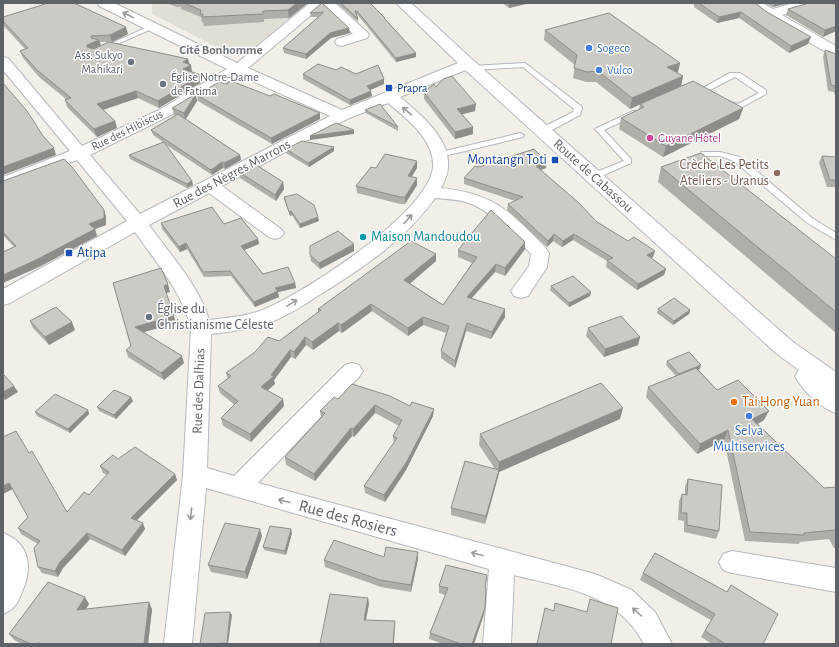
<svg xmlns="http://www.w3.org/2000/svg" width="839" height="647" viewBox="0 0 839 647" font-family="'Alegreya Sans',sans-serif">
<rect width="100%" height="100%" fill="#f1efe8"/>
<!-- education -->
<polygon fill="#e1ded6" points="152,3 308,3 249,52 226,52 152,14"/>
<g fill="none" stroke-linecap="round" stroke-linejoin="round">
<!-- service casing -->
<g stroke="#b5b8bc" stroke-width="2">
<g id="service">
<polygon points="152,25 155,27 154,28 106,49 101,48"/>
<polygon points="525,63 581,106 582,108 580,115 546,133 540,133 540,129 573,112 574,109 523,67 473,70 469,68 473,66"/>
<polygon points="730,73 740,73 766,90 766,94 739,109 723,103 727,101 738,104 759,93 735,77 706,92 703,92 699,90"/>
<polygon points="633,111 636,111 636,115 604,130 631,159 631,163 597,178 591,178 590,176 591,174 624,161 595,129"/>
<polygon points="520,133 524,135 523,137 440,157 436,155 437,153"/>
<polygon points="701,152 720,152 740,157 812,218 836,233 836,240 806,222 734,161 720,156 701,156"/>
</g>
</g>
<!-- minor casing -->
<g stroke="#b5b8bc" stroke-width="2">
<g id="minor">
<path d="M98,3H114L237,63L310,3H335L367,32L369,35L367,38L342,46L337,45L335,42L337,39L353,34L322,6L248,68L342,110L463,61L468,60L473,61L475,64L473,67L400,97C427,120 464,150 441,188C481,192 503,204 530,232C537,239 544,245 549,253L547,267L528,296L521,298L514,296L511,291L529,266L531,254C512,234 493,211 466,202C456,199 445,199 435,198C406,239 363,268 321,294C305,304 289,315 271,322C251,329 231,332 211,334L207,468L234,476L345,365L352,363L359,365L363,371L359,377L258,483L595,574L632,590L655,612L672,644H644C618,593 564,588 514,575L511,644H483L489,569L206,488L192,644H164L183,475L191,328C182,292 156,262 135,232L10,303L3,305V289L127,221L77,160L3,188V177L70,151L3,70V57L8,58L82,146L159,110L227,69L99,6ZM239,75L330,116L140,214L90,155L169,116ZM388,103C406,118 435,140 433,167C429,213 298,298 257,312C242,317 225,318 209,320C200,287 169,253 149,225L209,193L269,237L275,239L281,237L284,233L281,229L222,186L347,119Z"/>
<polygon points="747,3 762,3 773,9 794,3 814,3 813,6 782,15 836,46 836,56 831,55 766,17"/>
<path d="M3,533C30,543 33,568 22,592C17,604 15,609 3,614Z"/>
<polygon points="732,551 836,568 836,592 732,573 723,570 719,562 723,554"/>
</g>
</g>
<!-- secondary casing -->
<g stroke="#b6babf" stroke-width="2">
<path id="secondary" d="M396,3H411L474,61L793,342L836,372V413C820,408 803,391 795,376L799,370L777,354L462,67Z"/>
</g>
<!-- service -->
<use href="#service" fill="#fff" fill-rule="evenodd"/>
<!-- minor -->
<use href="#minor" fill="#fff" fill-rule="evenodd"/>
<!-- secondary -->
<use href="#secondary" fill="#fff" fill-rule="evenodd"/>
</g>
<!-- wall -->
<g fill="#afaea9">
<polygon points="166,3 308,3 289,18 264,19 264,22 204,26 203,22 202,22 201,17 181,9 181,7 177,7"/>
<polygon points="322,3 350,33 331,38 306,59 284,53 283,48 318,17 311,17 310,13"/>
<polygon points="337,3 370,3 385,18 386,20 416,53 416,57 396,62 357,14 358,19 358,22"/>
<polygon points="502,3 530,3 509,8"/>
<polygon points="694,3 755,3 808,44 789,53 739,18 717,23 694,7"/>
<polygon points="765,3 789,3 773,7"/>
<polygon points="836,5 836,31 823,37 786,15 788,9"/>
<polygon points="3,17 128,34 112,42 100,42 101,46 190,64 192,72 191,72 202,82 159,108 138,98 103,110 115,121 117,128 97,137 67,107 65,100 66,99 39,77 23,58 20,51 25,49 3,25"/>
<polygon points="545,30 678,73 683,76 681,86 743,108 739,119 663,157 619,129 621,118 639,110 640,104 630,109 596,82 586,82 573,78 575,65 544,40"/>
<polygon points="825,50 836,54 836,96 835,96 834,92 828,91 823,57"/>
<polygon points="336,70 384,79 384,84 370,90 372,96 350,105 303,79 303,74"/>
<polygon points="436,87 475,111 462,114 473,127 473,134 455,139 424,99 424,92"/>
<polygon points="197,95 320,119 272,144 198,101"/>
<polygon points="197,101 186,119 240,155 241,160 225,169 223,168 212,175 165,144 192,181 193,185 187,188 130,159 129,155 163,142 153,135 151,130 175,115 174,115 172,108"/>
<polygon points="365,110 398,127 398,131 366,113"/>
<polygon points="286,149 334,151 309,167 286,153"/>
<polygon points="822,156 836,157 836,187 827,187 819,163"/>
<polygon points="417,161 417,168 411,177 417,185 405,204 400,204 357,193 356,186 376,168"/>
<polygon points="479,167 546,168 541,170 597,222 653,257 651,258 666,269 664,275 637,290 606,267 607,261 573,240 562,247 553,241 547,247 507,210 508,204 515,201 464,184 464,178"/>
<polygon points="661,167 836,259 836,333 658,182"/>
<polygon points="239,172 283,182 284,189 276,201 240,178"/>
<polygon points="3,181 104,210 106,217 106,225 95,229 97,236 39,267 14,247 3,235"/>
<polygon points="284,197 319,221 300,228 292,215 290,216 285,201"/>
<polygon points="161,223 224,224 258,239 259,244 244,250 263,274 295,283 296,288 278,292 279,297 255,307 231,276 204,277 187,249 180,252 162,229"/>
<polygon points="525,249 505,276 495,272 472,298 505,317 491,339 466,331 455,368 441,358 441,351 446,333 423,325 408,336 372,311 342,333 339,331 313,350 306,345 295,359 291,357 274,380 275,384 267,391 284,406 251,442 223,426 221,418 235,405 220,393 218,386 228,379 226,373 279,341 318,312 318,309 436,254 436,261 410,283 443,305 472,263 458,257 458,250"/>
<polygon points="354,251 320,269 311,261 310,255"/>
<polygon points="113,283 170,292 166,293 176,323 144,332 184,363 164,380 128,357 126,350 131,346"/>
<polygon points="551,286 591,292 590,296 569,307 550,290"/>
<polygon points="658,309 690,310 689,314 673,325 657,313"/>
<polygon points="30,321 75,330 49,345 33,328"/>
<polygon points="588,328 640,337 638,345 604,357 586,336"/>
<polygon points="667,361 700,369 698,369 717,390 764,420 758,424 824,488 836,487 836,548 834,548 829,539 800,542 799,544 745,541 724,440 697,454 646,397 648,387 676,376 666,365"/>
<polygon points="338,399 410,406 433,416 406,470 385,502 365,493 364,486 394,443 393,436 399,426 375,413 354,437 352,436 315,481 286,465 285,457 321,417 320,411"/>
<polygon points="133,401 116,419 99,411 97,407"/>
<polygon points="88,410 89,414 70,433 37,416 35,412"/>
<polygon points="620,419 499,472 498,477 485,524 451,515 451,508 495,469 479,445 480,434"/>
<polygon points="29,453 67,512 89,495 107,475 103,473 100,466 118,459 175,474 177,480 137,520 145,529 125,556 90,539 63,568 58,577 42,573 38,567 38,544 21,534 18,528 28,517"/>
<polygon points="688,479 719,531 716,539 684,532 684,521 678,520 679,501 682,494 685,494 685,486"/>
<polygon points="292,533 286,555 264,550 263,547"/>
<polygon points="262,536 247,579 211,572 208,565"/>
<polygon points="418,552 418,559 411,592 381,587 325,567 324,560 384,557"/>
<polygon points="655,553 763,644 712,644 701,637 711,620 640,580 643,573"/>
<polygon points="486,582 485,587 484,614 474,644 443,644 429,639 430,633 445,595 439,593 439,586"/>
<polygon points="89,604 86,609 152,609 148,644 22,644 14,640 9,634"/>
</g>
<!-- shaded-wall -->
<g fill="#8f8d8a">
<polygon points="297,3 308,3 289,18 288,10"/>
<polygon points="509,3 530,3 509,8"/>
<polygon points="775,3 789,3 773,7"/>
<polygon points="741,12 739,18 717,23 719,17"/>
<polygon points="836,26 836,31 823,37 825,30"/>
<polygon points="126,27 128,34 112,42 110,35"/>
<polygon points="349,28 350,33 331,38 306,59 306,54 330,33"/>
<polygon points="91,36 93,42 99,40 101,46 89,52 87,47 87,45 91,38"/>
<polygon points="811,37 808,44 789,53 791,46"/>
<polygon points="416,53 416,57 396,62 396,58"/>
<polygon points="188,59 190,65 191,65 192,72 184,76 183,69 183,62"/>
<polygon points="680,63 678,73 667,67"/>
<polygon points="201,75 202,82 159,108 158,101"/>
<polygon points="683,76 681,86 630,109 632,98"/>
<polygon points="384,79 384,84 368,91 367,86"/>
<polygon points="136,91 138,98 99,111 97,104"/>
<polygon points="371,91 372,96 350,105 350,100"/>
<polygon points="196,94 197,101 185,120 184,113"/>
<polygon points="476,104 475,111 456,116 457,109"/>
<polygon points="743,108 739,119 663,157 666,146"/>
<polygon points="320,113 320,119 272,144 271,138"/>
<polygon points="115,121 117,128 97,137 94,129"/>
<polygon points="473,127 473,134 455,139 455,132"/>
<polygon points="354,130 354,134 310,140 310,136"/>
<polygon points="334,147 334,151 309,167 308,163"/>
<polygon points="54,148 56,155 3,175 3,167"/>
<polygon points="240,155 241,160 225,169 224,163"/>
<polygon points="417,161 417,168 408,183 408,176"/>
<polygon points="222,162 223,168 212,175 211,170"/>
<polygon points="547,162 546,168 535,172 536,166"/>
<polygon points="417,178 417,185 405,204 405,197"/>
<polygon points="192,181 193,185 187,188 187,184"/>
<polygon points="283,182 284,189 276,201 275,195"/>
<polygon points="104,210 106,217 106,225 95,229 97,236 39,267 3,283 3,275 89,224"/>
<polygon points="291,211 292,215 290,216 289,212"/>
<polygon points="318,217 319,221 300,228 300,224"/>
<polygon points="554,234 553,241 547,247 548,241"/>
<polygon points="574,234 573,240 562,247 563,241"/>
<polygon points="258,239 259,244 242,251 241,246"/>
<polygon points="525,242 525,249 505,276 505,268"/>
<polygon points="186,243 187,249 180,252 179,247"/>
<polygon points="354,244 354,251 320,269 319,263"/>
<polygon points="655,251 653,257 645,261 647,255"/>
<polygon points="436,254 436,261 405,288 404,280"/>
<polygon points="496,264 495,272 466,304 467,297"/>
<polygon points="666,269 664,275 637,290 638,284"/>
<polygon points="295,283 296,288 278,292 279,297 255,307 254,302 275,288"/>
<polygon points="168,284 170,292 166,293 164,286"/>
<polygon points="591,292 590,296 569,307 569,303"/>
<polygon points="371,304 372,311 342,333 341,325"/>
<polygon points="505,309 505,317 491,339 492,332"/>
<polygon points="690,310 689,314 673,325 674,321"/>
<polygon points="174,316 176,323 137,334 135,327"/>
<polygon points="423,317 423,325 408,336 408,328"/>
<polygon points="72,322 75,330 49,345 45,337"/>
<polygon points="338,323 339,331 313,350 312,342"/>
<polygon points="467,323 466,331 455,368 455,361"/>
<polygon points="305,337 306,345 295,359 294,352"/>
<polygon points="640,337 638,345 604,357 605,349"/>
<polygon points="290,350 291,357 274,380 275,384 262,395 261,387 271,375"/>
<polygon points="182,356 184,363 164,380 161,373"/>
<polygon points="701,365 700,369 677,378 679,374"/>
<polygon points="14,386 18,392 5,400 3,397 3,392"/>
<polygon points="131,397 133,401 116,419 114,415"/>
<polygon points="283,399 284,406 251,442 250,434"/>
<polygon points="375,405 375,413 354,437 353,429"/>
<polygon points="623,408 620,419 499,472 498,477 485,524 486,516 498,473 499,462"/>
<polygon points="434,409 433,416 406,470 385,502 384,495"/>
<polygon points="88,410 89,414 70,433 68,429"/>
<polygon points="769,411 764,420 748,429 752,419"/>
<polygon points="351,428 352,436 315,481 314,474"/>
<polygon points="728,430 724,440 697,454 700,444"/>
<polygon points="175,474 177,480 133,524 131,518"/>
<polygon points="9,483 13,489 3,494 3,486"/>
<polygon points="143,523 145,529 125,556 122,550"/>
<polygon points="260,529 262,536 247,579 245,572"/>
<polygon points="291,529 292,533 286,555 285,551"/>
<polygon points="87,533 90,539 63,568 58,577 55,571 60,562"/>
<polygon points="418,552 418,559 411,592 411,585"/>
<polygon points="85,597 89,604 81,616 77,610"/>
<polygon points="368,598 369,604 365,626 364,620"/>
<polygon points="149,602 152,609 148,644 144,644"/>
<polygon points="485,608 484,614 474,644 472,644"/>
<polygon points="230,612 232,615 228,644 227,644"/>
<polygon points="395,621 394,644 393,644"/>
</g>
<!-- building -->
<g fill="#cccac5" stroke="#8f8d8a">
<polygon points="47,3 74,3 126,27 110,35 91,36 91,38 99,40 87,45 87,47 93,49 109,42 188,59 183,62 191,65 183,69 201,75 158,101 136,91 97,104 115,121 94,129 65,100 71,98 37,70 20,51 28,48 3,21 3,17 39,6"/>
<polygon points="184,3 297,3 288,10 263,11 263,14 202,17 203,14 200,14 201,10"/>
<polygon points="322,3 349,28 330,33 306,54 283,48 324,12 310,13"/>
<polygon points="341,3 370,3 385,18 384,18 416,53 396,58 357,11 355,11 358,19"/>
<polygon points="699,3 755,3 767,12 811,37 791,46 741,12 719,17"/>
<polygon points="809,3 832,3 836,5 836,26 825,30 788,9"/>
<polygon points="609,13 680,63 667,67 683,76 632,98 598,71 587,72 574,68 577,55 545,30"/>
<polygon points="825,50 836,54 836,86 831,85"/>
<polygon points="318,64 336,70 341,67 356,74 378,65 384,79 367,86 371,91 350,100 303,74"/>
<polygon points="452,76 476,104 457,109 473,127 455,132 424,92 434,84 436,87 443,79"/>
<polygon points="231,81 270,96 274,94 320,113 271,138 197,95 219,82 226,84"/>
<polygon points="693,81 743,108 666,146 621,118 644,107 640,104"/>
<polygon points="3,83 27,111 43,136 54,148 3,167"/>
<polygon points="196,94 184,113 172,108"/>
<polygon points="380,104 398,127 365,110"/>
<polygon points="178,114 240,155 224,163 222,162 211,170 151,130"/>
<polygon points="336,123 354,130 310,136"/>
<polygon points="302,141 334,147 308,163 286,149"/>
<polygon points="164,142 192,181 187,184 129,155"/>
<polygon points="534,149 547,162 536,166 579,203 597,222 628,241 634,237 655,251 647,255 666,269 638,284 607,260 613,258 574,234 563,241 554,234 548,241 508,204 523,197 464,178 475,166 479,167"/>
<polygon points="701,153 836,259 836,312 661,167"/>
<polygon points="385,154 417,161 408,176 417,178 405,197 400,197 356,186 371,167 376,168"/>
<polygon points="822,156 836,157 836,180 830,180"/>
<polygon points="64,159 72,167 104,210 104,218 89,224 95,229 36,260 3,275 3,252 16,246 3,232 3,181"/>
<polygon points="255,164 283,182 275,195 239,172"/>
<polygon points="297,194 314,205 318,217 300,224 291,211 289,212 284,197"/>
<polygon points="212,207 224,224 241,218 258,239 241,246 263,274 288,267 295,283 275,288 278,291 254,302 230,271 203,272 186,243 179,247 161,223"/>
<polygon points="491,210 525,242 505,268 496,264 467,297 505,309 492,332 467,323 455,361 441,351 449,326 423,317 408,328 371,304 341,325 338,323 312,342 305,337 294,352 290,350 271,375 274,376 261,387 283,399 250,434 221,418 238,401 218,386 231,376 226,373 255,352 268,337 279,341 321,310 318,309 411,241 436,254 404,280 443,305 477,257 458,250"/>
<polygon points="338,231 354,244 319,263 310,255 310,246"/>
<polygon points="161,268 168,284 164,286 174,316 135,327 182,356 161,373 126,350 131,346 113,283"/>
<polygon points="573,276 591,292 569,303 551,286"/>
<polygon points="674,298 690,310 674,321 658,309"/>
<polygon points="56,307 72,322 45,337 30,321"/>
<polygon points="621,316 640,337 605,349 588,328"/>
<polygon points="689,352 701,365 679,374 667,361"/>
<polygon points="696,368 717,390 738,380 769,411 752,419 824,488 836,487 836,531 835,530 804,533 804,535 750,532 728,430 700,444 648,387"/>
<polygon points="3,374 14,386 3,392"/>
<polygon points="601,383 623,408 499,462 480,434"/>
<polygon points="352,384 390,396 410,406 412,402 434,409 406,463 384,495 364,486 397,438 393,436 402,420 375,405 353,429 351,428 314,474 285,457 325,413 320,411 334,397 338,399"/>
<polygon points="114,390 131,397 114,415 97,407"/>
<polygon points="55,394 88,410 68,429 35,412"/>
<polygon points="16,431 29,453 32,451 67,512 84,492 89,495 109,472 100,466 113,455 118,459 135,447 175,474 131,518 143,523 122,550 87,533 60,562 55,571 38,567 34,548 40,541 18,528 28,517 9,483 3,486 3,437"/>
<polygon points="465,461 499,470 486,516 451,508"/>
<polygon points="688,479 722,485 719,531 687,525 687,513 681,513 682,494 687,495"/>
<polygon points="225,523 260,529 245,572 208,565"/>
<polygon points="270,526 291,529 285,551 263,547"/>
<polygon points="334,540 384,557 386,547 418,552 411,585 380,580 324,560"/>
<polygon points="655,553 727,592 731,585 778,614 763,644 724,644 724,643 705,631 715,614 643,573"/>
<polygon points="446,565 487,575 485,587 486,588 485,608 472,644 461,644 430,633 448,588 439,586"/>
<polygon points="48,582 85,597 77,610 149,602 144,644 41,644 40,643 31,644 9,634"/>
<polygon points="330,594 368,598 364,620 395,621 393,644 320,644"/>
<polygon points="590,599 618,608 611,644 537,644 545,608 554,611 555,603 587,612"/>
<polygon points="230,612 227,643 200,644 205,613"/>
</g>
<!-- one-way arrows -->
<defs><path id="oneway-shaft" d="M-6 0H5M1.5-3L5.5 0L1.5 3" fill="none" stroke-width="1.6" stroke-linecap="round" stroke-linejoin="round"/></defs>
<g stroke="#979a9d">
<use href="#oneway-shaft" transform="translate(128 15) rotate(-154)"/>
<use href="#oneway-shaft" transform="translate(407 111) rotate(-140)"/>
<use href="#oneway-shaft" transform="translate(408 219) rotate(-48)"/>
<use href="#oneway-shaft" transform="translate(292 303) rotate(-32)"/>
<use href="#oneway-shaft" transform="translate(284 501) rotate(-165)"/>
<use href="#oneway-shaft" transform="translate(191 514) rotate(96)"/>
<use href="#oneway-shaft" transform="translate(477 554) rotate(-165)"/>
<use href="#oneway-shaft" transform="translate(637 612) rotate(-138)"/>
</g>
<!-- markers -->
<g fill="#3f7fe0" stroke="#fff" stroke-width="1.5">
<circle cx="589" cy="48" r="4"/>
<circle cx="599" cy="70" r="4"/>
<circle cx="749" cy="416" r="4"/>
</g>
<g fill="#6b7280" stroke="#fff" stroke-width="1.5">
<circle cx="131" cy="62" r="4"/>
<circle cx="163" cy="84" r="4"/>
<circle cx="149" cy="317" r="4"/>
</g>
<g fill="#1a4fb4" stroke="#fff" stroke-width="1.5">
<rect x="385" y="84" width="8" height="8" rx="2"/>
<rect x="551" y="156" width="8" height="8" rx="2"/>
<rect x="65" y="249" width="8" height="8" rx="2"/>
</g>
<circle fill="#d1479c" stroke="#fff" stroke-width="1.5" cx="650" cy="138" r="4"/>
<circle fill="#8d6e63" stroke="#fff" stroke-width="1.5" cx="777" cy="173" r="4"/>
<circle fill="#0f9aa8" stroke="#fff" stroke-width="1.5" cx="363" cy="237" r="4"/>
<circle fill="#e8710a" stroke="#fff" stroke-width="1.5" cx="734" cy="402" r="4"/>
<g text-anchor="middle" dominant-baseline="central" stroke-width="3" stroke-linejoin="round" paint-order="stroke">
<!-- far-shop labels -->
<g font-size="12" fill="#366cbe" stroke="#fff" text-anchor="start">
<text x="597" y="48">Sogeco</text>
<text x="607" y="70">Vulco</text>
</g>
<!-- far-worship labels -->
<g font-size="12" fill="#5b616d" stroke="#fff" text-anchor="end">
<text x="123" y="55">Ass. Sukyo<tspan x="123" dy="14">Mahikari</tspan></text>
<text x="171" y="77" text-anchor="start">Église Notre-Dame<tspan x="171" dy="14">de Fatima</tspan></text>
</g>
<!-- far-transit labels -->
<g font-size="12" fill="#164399" stroke="#fff" text-anchor="start">
<text x="397" y="88">Prapra</text>
</g>
<!-- far-street labels -->
<g font-size="12" fill="#5f6368" stroke="#fff">
<text transform="translate(127 130) rotate(-26)">Rue des Hibiscus</text>
</g>
<!-- far-hotel labels -->
<g font-size="12" fill="#b23c85" stroke="#fff" text-anchor="start">
<text x="658" y="138">Guyane Hôtel</text>
</g>
<!-- far-neighbourhood labels -->
<g font-size="13" font-weight="bold" fill="#70757a" stroke="#fff">
<text x="221" y="50">Cité Bonhomme</text>
</g>
<!-- transit labels -->
<g font-size="14" fill="#164399" stroke="#fff" text-anchor="end">
<text x="547" y="160">Montangn Toti</text>
<text x="77" y="253" text-anchor="start">Atipa</text>
</g>
<!-- education labels -->
<g font-size="14" fill="#785e54" stroke="#fff" text-anchor="end">
<text x="769" y="165">Crèche Les Petits<tspan x="769" dy="16">Ateliers - Uranus</tspan></text>
</g>
<!-- street labels -->
<g font-size="14" fill="#5f6368" stroke="#fff">
<text transform="translate(232 174) rotate(-28)">Rue des Nègres Marrons</text>
<text transform="translate(593 176) rotate(42)">Route de Cabassou</text>
<text transform="translate(199 391) rotate(-88)">Rue des Dalhias</text>
</g>
<!-- culture labels -->
<g font-size="14" fill="#0d838f" stroke="#fff" text-anchor="start">
<text x="371" y="237">Maison Mandoudou</text>
</g>
<!-- worship labels -->
<g font-size="14" fill="#5b616d" stroke="#fff" text-anchor="start">
<text x="157" y="309">Église du<tspan x="157" dy="16">Christianisme Céleste</tspan></text>
</g>
<!-- food labels -->
<g font-size="14" fill="#c56008" stroke="#fff" text-anchor="start">
<text x="742" y="402">Tai Hong Yuan</text>
</g>
<!-- shop labels -->
<g font-size="14" fill="#366cbe" stroke="#fff">
<text x="749" y="431">Selva<tspan x="749" dy="16">Multiservices</tspan></text>
</g>
<!-- near-street labels -->
<g font-size="17" fill="#5f6368" stroke="#fff">
<text transform="translate(348 518) rotate(15)">Rue des Rosiers</text>
</g>
</g>
<!-- border -->
<rect width="839" height="647" fill="none" stroke="#5f6368" stroke-width="8"/>
</svg>
